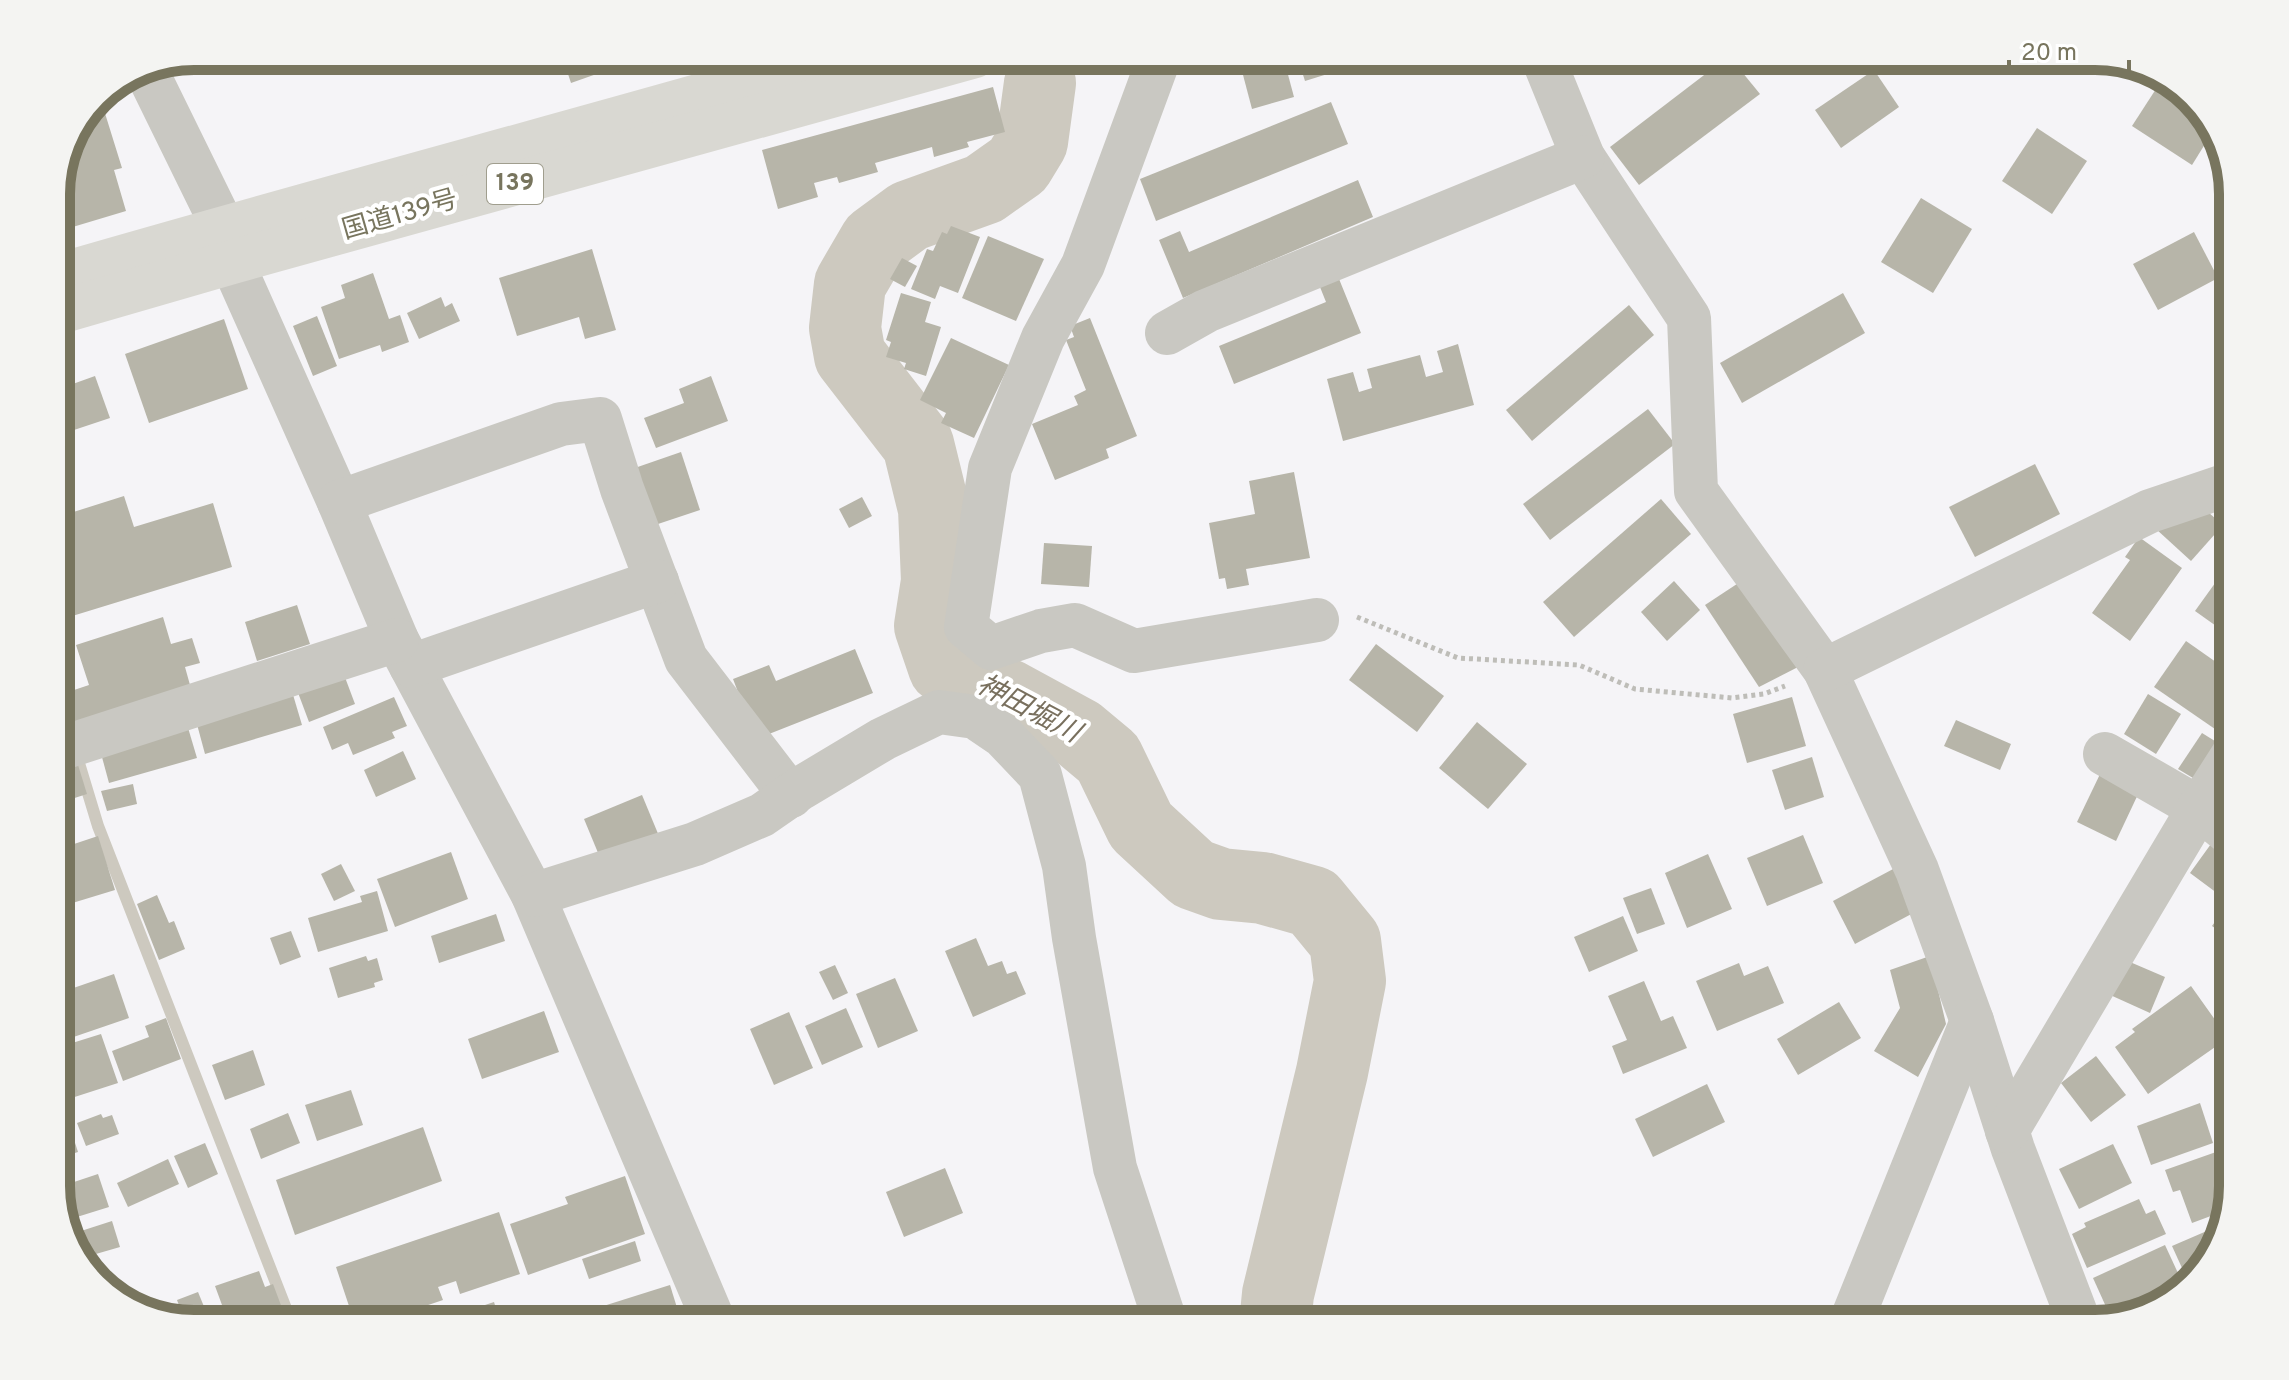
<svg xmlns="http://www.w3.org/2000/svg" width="2289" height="1380" viewBox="0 0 2289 1380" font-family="Overpass,'Noto Sans JP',sans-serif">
<rect width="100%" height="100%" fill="#f5f4f7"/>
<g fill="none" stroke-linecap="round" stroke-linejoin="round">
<!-- stream -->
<polyline stroke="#cdc9bf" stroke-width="12" points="75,750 98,826 292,1324"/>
<!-- river -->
<polyline stroke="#cdc9bf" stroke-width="72" points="1040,83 1032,142 1018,165 984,189 909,216 875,241 850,284 845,328 850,356 918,444 934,509 937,581 930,626 944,667 1010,696 1078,733 1108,758 1141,826 1193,874 1221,884 1263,888 1313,902 1345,941 1350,981 1332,1072 1278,1294 1275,1324"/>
</g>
<!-- building -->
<g fill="#b7b5a9">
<polygon points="562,56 622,56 625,64 571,83"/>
<polygon points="1238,56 1283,56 1294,97 1252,109"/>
<polygon points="1297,56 1361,56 1363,63 1305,81"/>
<polygon points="1729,56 1760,94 1639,185 1610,147"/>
<polygon points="1874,70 1899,107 1841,148 1815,110"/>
<polygon points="2165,75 2214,125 2215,128 2192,165 2132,126"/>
<polygon points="993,87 1005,132 967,142 969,147 934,157 932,147 875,163 878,172 839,183 837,177 814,183 818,197 778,209 762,150"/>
<polygon points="99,94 122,168 114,170 126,211 56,232 56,185 97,96"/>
<polygon points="1331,102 1348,144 1156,221 1140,179"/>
<polygon points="2037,128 2087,161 2052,214 2002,181"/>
<polygon points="1358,180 1373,217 1183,298 1159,240 1180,231 1189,252"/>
<polygon points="1921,198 1972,229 1933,293 1881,262"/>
<polygon points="951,226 980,237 958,293 940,286 935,299 911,289 927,249 933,251 942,232 947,234"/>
<polygon points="2194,232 2218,278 2158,310 2133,264"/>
<polygon points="988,236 1044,259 1016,321 962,298"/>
<polygon points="592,249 616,330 585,339 579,317 517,336 499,278"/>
<polygon points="902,258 917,266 905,287 890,279"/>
<polygon points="373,273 389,319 400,315 409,342 382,352 380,345 339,359 321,307 345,298 341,285"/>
<polygon points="1337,274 1361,333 1234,384 1219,346 1326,302 1318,282"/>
<polygon points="901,293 931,302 925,322 941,327 926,376 904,369 906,363 886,357 891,342 886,340"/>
<polygon points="1843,293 1865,333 1742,403 1720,363"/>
<polygon points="441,297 445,307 452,303 460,321 419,339 407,313"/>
<polygon points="1629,305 1654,335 1532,441 1506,410"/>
<polygon points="317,316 337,366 313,376 293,326"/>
<polygon points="1090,318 1137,436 1106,449 1109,458 1055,480 1032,424 1078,405 1074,396 1086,390 1066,340 1074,337 1070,326"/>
<polygon points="224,319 248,389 149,423 125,354"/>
<polygon points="951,338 1009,365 974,438 941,423 946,413 920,400"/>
<polygon points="1458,344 1474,405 1343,441 1327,379 1353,372 1359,392 1372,388 1367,369 1420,355 1426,377 1443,372 1437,351"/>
<polygon points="95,376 110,418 56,436 56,390"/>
<polygon points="711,376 728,421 656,448 644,418 684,403 679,389"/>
<polygon points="1648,409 1675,444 1550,540 1523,504"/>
<polygon points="681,452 700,510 649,527 629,470"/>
<polygon points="2035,464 2060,514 1975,557 1949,507"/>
<polygon points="1294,472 1310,558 1246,569 1249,585 1227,589 1225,578 1219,579 1209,523 1255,514 1249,481"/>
<polygon points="57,490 64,515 124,496 134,527 213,503 232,567 56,621"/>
<polygon points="862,497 872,516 849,528 839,509"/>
<polygon points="1661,499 1691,534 1574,637 1543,602"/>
<polygon points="2194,500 2223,525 2191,561 2156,529"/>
<polygon points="2139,537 2182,568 2130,641 2092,613 2130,560 2125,557"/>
<polygon points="1044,543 1092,546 1089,587 1041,584"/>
<polygon points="2223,572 2233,579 2233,638 2195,611"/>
<polygon points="1743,580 1800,666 1759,687 1705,605"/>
<polygon points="1674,581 1700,610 1667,641 1641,612"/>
<polygon points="297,605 310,644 257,661 245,622"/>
<polygon points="163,617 171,644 192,638 200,663 185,667 190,685 57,728 56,696 89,685 76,645"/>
<polygon points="2186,641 2233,674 2233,732 2228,738 2154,687"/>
<polygon points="1376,644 1444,696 1417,732 1349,680"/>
<polygon points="855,649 873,693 756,739 733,679 769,665 776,681"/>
<polygon points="343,672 355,704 309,722 297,690"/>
<polygon points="291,688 302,725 205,754 195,717"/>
<polygon points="2148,694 2181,714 2156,754 2124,734"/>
<polygon points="394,697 407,726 392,732 395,738 353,755 348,743 332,750 323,727"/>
<polygon points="1792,697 1806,746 1747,763 1733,714"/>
<polygon points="1956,720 2011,744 2000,770 1944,746"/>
<polygon points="186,721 197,758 109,783 99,746"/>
<polygon points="1477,722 1527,764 1488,809 1439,768"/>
<polygon points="2202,733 2231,751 2208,787 2178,769"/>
<polygon points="403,751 416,779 376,797 364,770"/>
<polygon points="74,752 87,794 56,804 56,758"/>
<polygon points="1812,757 1824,797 1785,810 1772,770"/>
<polygon points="2102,770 2141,788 2116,841 2077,822"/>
<polygon points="133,784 137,804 107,811 101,791"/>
<polygon points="642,795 659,836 601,860 584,819"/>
<polygon points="1803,835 1823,883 1767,906 1747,858"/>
<polygon points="98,836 115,890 56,908 56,850"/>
<polygon points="2216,837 2233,849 2233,941 2212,926 2229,902 2190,873"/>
<polygon points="451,852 468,899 395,927 377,879"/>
<polygon points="1708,854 1732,909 1687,928 1665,873"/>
<polygon points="341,864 355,891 334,901 321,874"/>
<polygon points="1895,868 1917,911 1855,944 1833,901"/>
<polygon points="1651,888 1665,924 1637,934 1623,898"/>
<polygon points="377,891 388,931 318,952 308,918 362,902 360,896"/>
<polygon points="157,895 169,923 174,921 185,949 159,960 137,904"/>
<polygon points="496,914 505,941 439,963 431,936"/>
<polygon points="1623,916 1638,951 1589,972 1574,937"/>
<polygon points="291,931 301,957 280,965 270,938"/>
<polygon points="976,938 988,966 1002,961 1007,974 1016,971 1026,994 973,1017 945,951"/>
<polygon points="366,956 368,961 377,958 383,980 374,983 375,987 338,998 329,968"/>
<polygon points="1930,956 1946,1024 1918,1077 1874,1051 1900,1008 1890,970"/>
<polygon points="2123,959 2165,977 2150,1013 2108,994"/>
<polygon points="1739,963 1744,976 1768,966 1784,1003 1717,1031 1696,981"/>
<polygon points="835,965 848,993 833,1000 819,972"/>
<polygon points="114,974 129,1018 56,1043 56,994"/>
<polygon points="895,978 918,1031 878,1048 856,994"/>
<polygon points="1644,981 1661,1021 1673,1016 1687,1048 1623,1074 1612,1046 1627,1040 1608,996"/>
<polygon points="2191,986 2228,1038 2148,1094 2115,1047 2135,1032 2132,1029"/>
<polygon points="1839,1002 1861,1038 1798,1075 1777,1039"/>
<polygon points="846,1008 863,1047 822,1065 805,1026"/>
<polygon points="544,1011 559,1052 482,1079 468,1039"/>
<polygon points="789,1012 813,1068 774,1085 750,1029"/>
<polygon points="166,1018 181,1059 123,1081 112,1051 149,1037 145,1026"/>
<polygon points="101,1034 118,1083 56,1103 56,1057 71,1052 69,1044"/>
<polygon points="253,1050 265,1085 225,1100 212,1065"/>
<polygon points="2096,1056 2126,1095 2091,1122 2061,1083"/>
<polygon points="1707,1084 1725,1122 1653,1157 1635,1119"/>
<polygon points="351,1090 363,1125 317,1141 305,1105"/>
<polygon points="2200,1103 2213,1143 2151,1165 2137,1126"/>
<polygon points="64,1109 78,1152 56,1159 56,1112"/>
<polygon points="288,1113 300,1143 261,1159 250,1129"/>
<polygon points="101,1114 103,1118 112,1115 119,1134 86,1146 77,1123"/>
<polygon points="423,1127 442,1181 295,1235 276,1180"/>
<polygon points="205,1143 218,1174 188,1188 174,1156"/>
<polygon points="2113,1144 2132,1183 2079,1209 2059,1169"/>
<polygon points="2216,1152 2226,1181 2233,1179 2227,1210 2192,1223 2180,1190 2173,1192 2165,1170"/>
<polygon points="168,1159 179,1184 128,1207 117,1183"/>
<polygon points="945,1168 963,1213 904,1237 886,1192"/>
<polygon points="98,1174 109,1207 64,1221 56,1188"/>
<polygon points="625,1176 645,1234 528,1275 510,1224 568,1204 565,1197"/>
<polygon points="2139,1199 2146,1214 2155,1210 2166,1234 2087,1268 2072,1234 2086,1227 2084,1223"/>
<polygon points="499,1212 520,1274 460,1294 456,1281 438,1287 443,1300 372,1324 355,1324 336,1267"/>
<polygon points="112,1221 120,1247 89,1256 81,1231"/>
<polygon points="2223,1224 2214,1255 2193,1277 2187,1279 2172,1246"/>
<polygon points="73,1233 80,1256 76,1257 69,1235"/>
<polygon points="635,1241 641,1261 589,1279 582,1259"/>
<polygon points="2165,1245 2184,1286 2164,1306 2112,1320 2093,1278"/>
<polygon points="259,1271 265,1287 273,1284 288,1324 229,1324 215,1286"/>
<polygon points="670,1285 682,1324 581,1324 578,1314"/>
<polygon points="198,1292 205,1309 184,1319 177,1300"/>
<polygon points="494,1302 501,1324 472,1324 467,1311"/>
<polygon points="330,1307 332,1314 343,1310 348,1324 310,1324 307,1315"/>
<polygon points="444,1307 450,1324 396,1324"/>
</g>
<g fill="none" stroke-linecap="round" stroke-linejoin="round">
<!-- path -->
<polyline stroke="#bebdb8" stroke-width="5" stroke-dasharray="4 4" stroke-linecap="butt" points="1357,617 1458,658 1579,665 1635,689 1732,698 1764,694 1785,686"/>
<!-- minor -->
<g stroke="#c9c8c2" stroke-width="44">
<polyline points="1160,56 1083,265 1043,338 990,468 966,627 991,648 1041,631 1075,625 1134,651 1317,620"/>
<polyline points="1542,56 1583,157 1689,318 1696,491 1825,670 1917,870 1972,1021 2013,1149 2080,1324"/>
<polyline points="144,66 223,227 232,262 339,502 397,640 533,895 715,1324"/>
<polyline points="1167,333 1206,311 1583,157"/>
<polyline points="339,502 561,424 600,419 622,489 686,659 791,796"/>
<polyline points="411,666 657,581"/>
<polyline points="1825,670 2150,511 2233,483"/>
<polyline points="56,750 397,640"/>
<polyline points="2105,754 2199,808 2233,836"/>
<polyline points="533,895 695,844 762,815 801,788 883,739 939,712 975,717 1003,736 1040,775 1064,866 1074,938 1115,1168 1166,1324"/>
<polyline points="2007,1131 2199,808 2233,755"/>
<polyline points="1850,1324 1972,1021"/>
</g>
<!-- highway -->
<g stroke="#d9d8d2" stroke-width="44">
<path d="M56,276C317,200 579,131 839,56"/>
<polyline points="56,313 232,262 975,56"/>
</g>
</g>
<g text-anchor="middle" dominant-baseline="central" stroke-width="8" stroke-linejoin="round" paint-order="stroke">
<!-- shield labels -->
<rect fill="#fff" stroke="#a09e8e" stroke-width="2" x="487" y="164" width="56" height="40" rx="6"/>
<g font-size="24" font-weight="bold" fill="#78755e">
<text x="515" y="184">139</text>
</g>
<!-- street labels -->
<g font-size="26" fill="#78755e" stroke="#fff">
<text transform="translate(400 216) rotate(-16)">国道139号</text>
</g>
<!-- water labels -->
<g font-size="28" font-style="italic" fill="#79705e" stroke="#fff">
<text transform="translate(1028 710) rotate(28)">神田堀川</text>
</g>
</g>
<!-- crop -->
<path d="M0 0H2289V1380H0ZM194 70H2095A124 124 0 0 1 2219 194V1186A124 124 0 0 1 2095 1310H194A124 124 0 0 1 70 1186V194A124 124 0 0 1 194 70Z" fill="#f4f4f2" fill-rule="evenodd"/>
<path fill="none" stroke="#78755e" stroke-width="10" d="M194 70H2095A124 124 0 0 1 2219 194V1186A124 124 0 0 1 2095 1310H194A124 124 0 0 1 70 1186V194A124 124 0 0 1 194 70Z"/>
<!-- scale -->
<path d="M2009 60v12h120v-12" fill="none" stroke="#78755e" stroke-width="4"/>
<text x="2021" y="60" font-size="24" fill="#78755e" stroke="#ffffff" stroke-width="6" paint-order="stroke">20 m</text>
</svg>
